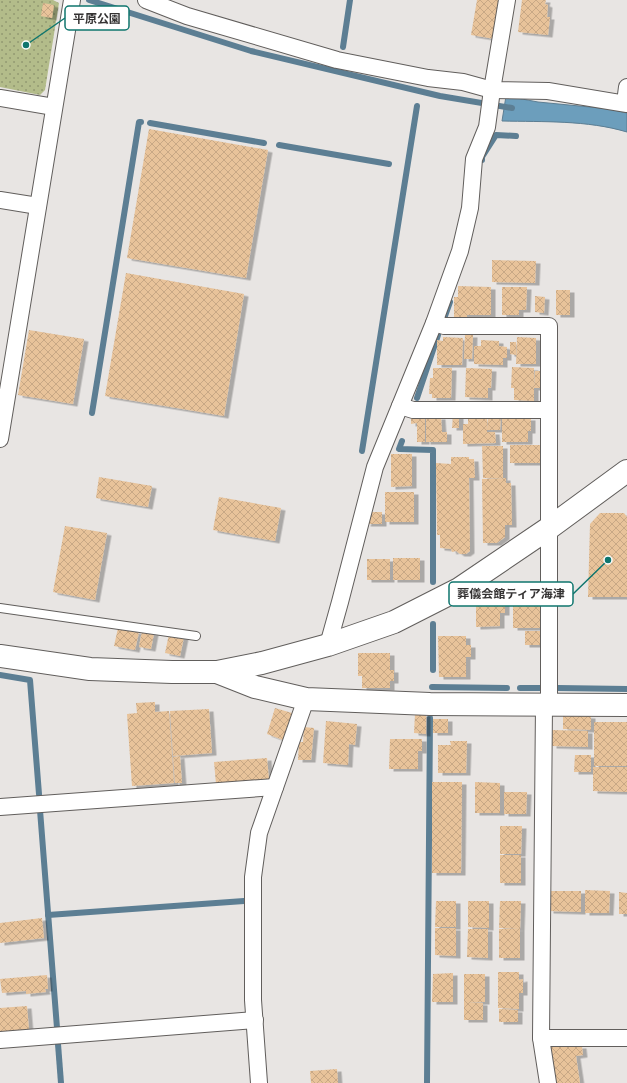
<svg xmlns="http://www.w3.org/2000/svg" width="627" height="1083" viewBox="0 0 627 1083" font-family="Overpass,'Noto Sans JP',sans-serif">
<defs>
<pattern id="park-dots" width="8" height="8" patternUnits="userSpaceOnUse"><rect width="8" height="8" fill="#b3bc8a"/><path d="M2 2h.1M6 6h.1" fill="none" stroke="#929971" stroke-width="1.8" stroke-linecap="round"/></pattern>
<pattern id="building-cross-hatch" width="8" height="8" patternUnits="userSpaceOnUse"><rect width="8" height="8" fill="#e8c39a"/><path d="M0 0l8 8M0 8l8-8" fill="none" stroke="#c8a885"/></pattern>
<filter id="shadow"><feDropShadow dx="4.5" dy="2.5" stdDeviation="0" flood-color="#0004"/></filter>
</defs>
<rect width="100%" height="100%" fill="#e8e5e3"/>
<!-- park -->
<polygon fill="url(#park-dots)" points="0,0 53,0 59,3 45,90 40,95 0,87"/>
<!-- water -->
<path fill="#6c9ebc" stroke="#5c7e93" d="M506,96L538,102L610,109L627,113V132C587,120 543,122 502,121Z"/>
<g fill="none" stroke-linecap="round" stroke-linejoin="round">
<!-- stream -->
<g stroke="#5c7e93" stroke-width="6">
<polyline points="89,0 251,51 440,96 512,108"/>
<polyline points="343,47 350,0"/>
<polyline points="150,123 264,143"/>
<polyline points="279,145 389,164"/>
<polyline points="482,160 482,157 496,135 516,136"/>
<polyline points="445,316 450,302"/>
<polyline points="417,398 438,335"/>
<polyline points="92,413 139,122 141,122"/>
<polyline points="402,441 399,449 433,450 433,582"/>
<polyline points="362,451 417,106"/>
<polyline points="433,624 433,670"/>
<polyline points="0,675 30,680 39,794"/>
<polyline points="432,687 507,688"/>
<polyline points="520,688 541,688"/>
<polyline points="558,688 627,689"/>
<polyline points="40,810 57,1028"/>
<polyline points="48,915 244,901"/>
<polyline points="58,1044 61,1083"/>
<polyline points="427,1083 430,718"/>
</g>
</g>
<!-- building -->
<g fill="url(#building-cross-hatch)" filter="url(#shadow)">
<polygon points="477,0 501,0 495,39 471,35"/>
<polygon points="522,0 546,0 545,4 548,5 547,17 550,17 548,35 518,32"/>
<polygon points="43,3 54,5 52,18 41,16"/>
<polygon points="149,129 268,150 246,278 127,258"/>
<polygon points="492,260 536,261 535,283 492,282"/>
<polygon points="126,273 244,294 224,416 105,396"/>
<polygon points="458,286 491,287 491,315 467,315 467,317 454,317 454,297 458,297"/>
<polygon points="502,287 527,287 526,310 519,310 519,315 502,315"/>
<rect x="556" y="290" width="14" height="25"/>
<polygon points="535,296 545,297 544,313 535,312"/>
<polygon points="29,330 84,339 73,404 18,395"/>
<polygon points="465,335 473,335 472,359 464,359"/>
<polygon points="443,337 463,338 462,365 437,365 437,340 443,341"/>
<polygon points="517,337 536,338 536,364 516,364"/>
<polygon points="481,340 499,341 499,346 507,347 507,358 503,358 503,365 474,364 474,346 481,346"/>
<polygon points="510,342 516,342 516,355 510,354"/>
<polygon points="512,367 534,368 534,386 535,371 544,371 543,388 534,388 534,401 514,400 514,388 511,388"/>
<polygon points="433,368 452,368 451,398 432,398 432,394 429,394 430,378 433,378"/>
<polygon points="466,368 492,369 491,388 488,388 488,398 465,397"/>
<polygon points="425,414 425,442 417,442 417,423 411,424 411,415"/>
<polygon points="453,415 459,415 459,428 452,428"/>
<polygon points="488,416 501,416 500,430 487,430"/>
<polygon points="426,417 441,417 442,432 447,432 447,442 426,442"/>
<polygon points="502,418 531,418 531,431 528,431 528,442 502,442"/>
<polygon points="468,419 487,419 487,432 495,432 496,443 463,444 463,424 468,424"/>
<rect x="510" y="445" width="32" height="18"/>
<polygon points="482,446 503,446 503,478 483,478"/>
<polygon points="391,454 412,454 412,486 391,487"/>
<polygon points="451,457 469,457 469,459 474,459 475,478 469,478 470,551 466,554 460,554 456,551 452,552 451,549 440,548 440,535 437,535 436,463 451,464"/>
<polygon points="99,477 152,486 148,507 96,498"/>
<polygon points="506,478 506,483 511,483 512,525 505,525 505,537 497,543 483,543 482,479"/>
<rect x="385" y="492" width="29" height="30"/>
<polygon points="219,497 281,508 275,541 213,530"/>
<polygon points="370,512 382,512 382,524 366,524"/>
<polygon points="600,513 624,513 627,517 627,597 588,597 590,524"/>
<polygon points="65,526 107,533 95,600 53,592"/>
<rect x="393" y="558" width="27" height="22"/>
<rect x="367" y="559" width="23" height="21"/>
<polygon points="476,595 487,595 487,600 505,600 505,613 500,613 500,626 476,627"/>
<polygon points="528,596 537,596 537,600 540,600 540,628 513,628 513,600 528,600"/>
<polygon points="118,628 139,632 135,650 114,646"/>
<polygon points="142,631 154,633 151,649 139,647"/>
<polygon points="525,631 541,631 542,645 525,645"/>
<polygon points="169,634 184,637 180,656 165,653"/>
<polygon points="438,636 466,636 466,645 471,645 471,657 466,657 466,677 439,677"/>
<polygon points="358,653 390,653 390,670 394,670 394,681 390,681 390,688 362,688 362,676 358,676"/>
<polygon points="155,702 155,712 169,711 174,783 132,786 127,714 137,713 136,703"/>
<polygon points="275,708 292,713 283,740 267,734"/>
<polygon points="209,709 212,753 173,756 170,711"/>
<polygon points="415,714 426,714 426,734 414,733"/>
<polygon points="563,715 591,716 591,730 563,729"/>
<rect x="433" y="719" width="15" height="14"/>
<polygon points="326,721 357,724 355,745 349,744 348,765 323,763"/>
<rect x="594" y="722" width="33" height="44"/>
<polygon points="304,727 314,728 311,760 298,760 299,742 303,742"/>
<polygon points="552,730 588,731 588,747 552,746"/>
<polygon points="390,739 422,739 422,751 418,751 418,769 389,769"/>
<polygon points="450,741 467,741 466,773 438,773 438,745 451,745"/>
<polygon points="575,755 591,755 591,772 574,772"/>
<polygon points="180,756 182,783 175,783 173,757"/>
<polygon points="267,758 269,780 216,784 214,762"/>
<polygon points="593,767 627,767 627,792 593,791"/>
<polygon points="432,782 462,782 461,873 432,873"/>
<polygon points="475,782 500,783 500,813 475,813"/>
<polygon points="504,792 527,792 526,814 504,814"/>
<polygon points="500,826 522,826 521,854 500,854"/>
<rect x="500" y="855" width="21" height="28"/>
<polygon points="585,890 610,891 609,913 585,913"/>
<polygon points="549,891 581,891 581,912 549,911"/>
<polygon points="619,892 627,893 627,914 619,914"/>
<polygon points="436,901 456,901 456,927 435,927"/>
<polygon points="468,901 489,901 489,928 468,927"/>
<polygon points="500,901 521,901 520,929 499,928"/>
<polygon points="42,918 44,938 0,943 0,923"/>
<polygon points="435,928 456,928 456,956 435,955"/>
<polygon points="468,929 488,929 488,958 467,957"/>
<rect x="499" y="929" width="21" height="29"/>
<polygon points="498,972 519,972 519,980 523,979 523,993 519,993 519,1009 498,1008"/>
<polygon points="453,973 453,1002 432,1002 433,974"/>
<polygon points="464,974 485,974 485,1002 468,1002 483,1003 483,1020 464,1020"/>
<polygon points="47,975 48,989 45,989 46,992 26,994 26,991 2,993 0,979"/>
<polygon points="27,1006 29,1030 0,1033 0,1008"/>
<polygon points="499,1009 518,1010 518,1022 499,1022"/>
<polygon points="575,1042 575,1046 582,1046 583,1055 576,1056 580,1083 554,1083 550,1045"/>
<polygon points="337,1069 338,1083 311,1083 310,1071"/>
</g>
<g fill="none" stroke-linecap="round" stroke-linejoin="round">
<!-- lane casing -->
<g stroke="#615e5c" stroke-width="10">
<polyline id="lane" points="0,608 196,636"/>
</g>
<!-- street casing -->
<g stroke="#615e5c" stroke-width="18">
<g id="street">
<polyline points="146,0 187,16 337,60 428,78 463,82 492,90 548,91 627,104"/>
<polyline points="0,98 54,107"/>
<polyline points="625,103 627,87"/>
<polyline points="0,200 38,206"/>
<polyline points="400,406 413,410 549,410 549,326 444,326 434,323"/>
<polyline points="549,410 549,704"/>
<polyline points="0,439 72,0"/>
<polyline points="328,645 340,602 375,467 434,323 460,251 470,208 474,159 487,127 492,90 507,0"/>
<polyline points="544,705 541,1038 548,1083"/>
<polyline points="0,807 275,787"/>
<polyline points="541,1038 627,1038"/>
<polyline points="0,1040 255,1020"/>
<polyline points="259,1083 253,1000 253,877 259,833 306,699"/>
</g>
</g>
<!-- secondary casing -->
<g stroke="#615e5c" stroke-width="24">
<g id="secondary">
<polyline points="0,656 90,669 172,672 217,672 262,663 328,645 394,622 459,589 549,528 627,471"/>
<polyline points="217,672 255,687 306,699 430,704 627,705"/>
</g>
</g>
<!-- lane -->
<use href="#lane" stroke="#fff" stroke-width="8"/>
<!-- street -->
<use href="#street" stroke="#fff" stroke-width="16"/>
<!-- secondary -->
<use href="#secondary" stroke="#fff" stroke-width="22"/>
</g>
<!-- callouts -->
<path fill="none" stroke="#0f766e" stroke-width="1.5" d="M26 45L65 18M608 560L573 594"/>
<g fill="#0f766e" stroke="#fff" stroke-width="1.5">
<circle cx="26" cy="45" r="4"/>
<circle cx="608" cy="560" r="4"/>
</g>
<g fill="#fff" stroke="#0f766e" stroke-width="1.5">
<rect x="65" y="6" width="64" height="24" rx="4"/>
<rect x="449" y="582" width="124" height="24" rx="4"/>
</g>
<g font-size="12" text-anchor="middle" font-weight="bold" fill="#353333">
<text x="97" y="23">平原公園</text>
<text x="511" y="598">葬儀会館ティア海津</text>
</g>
</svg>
